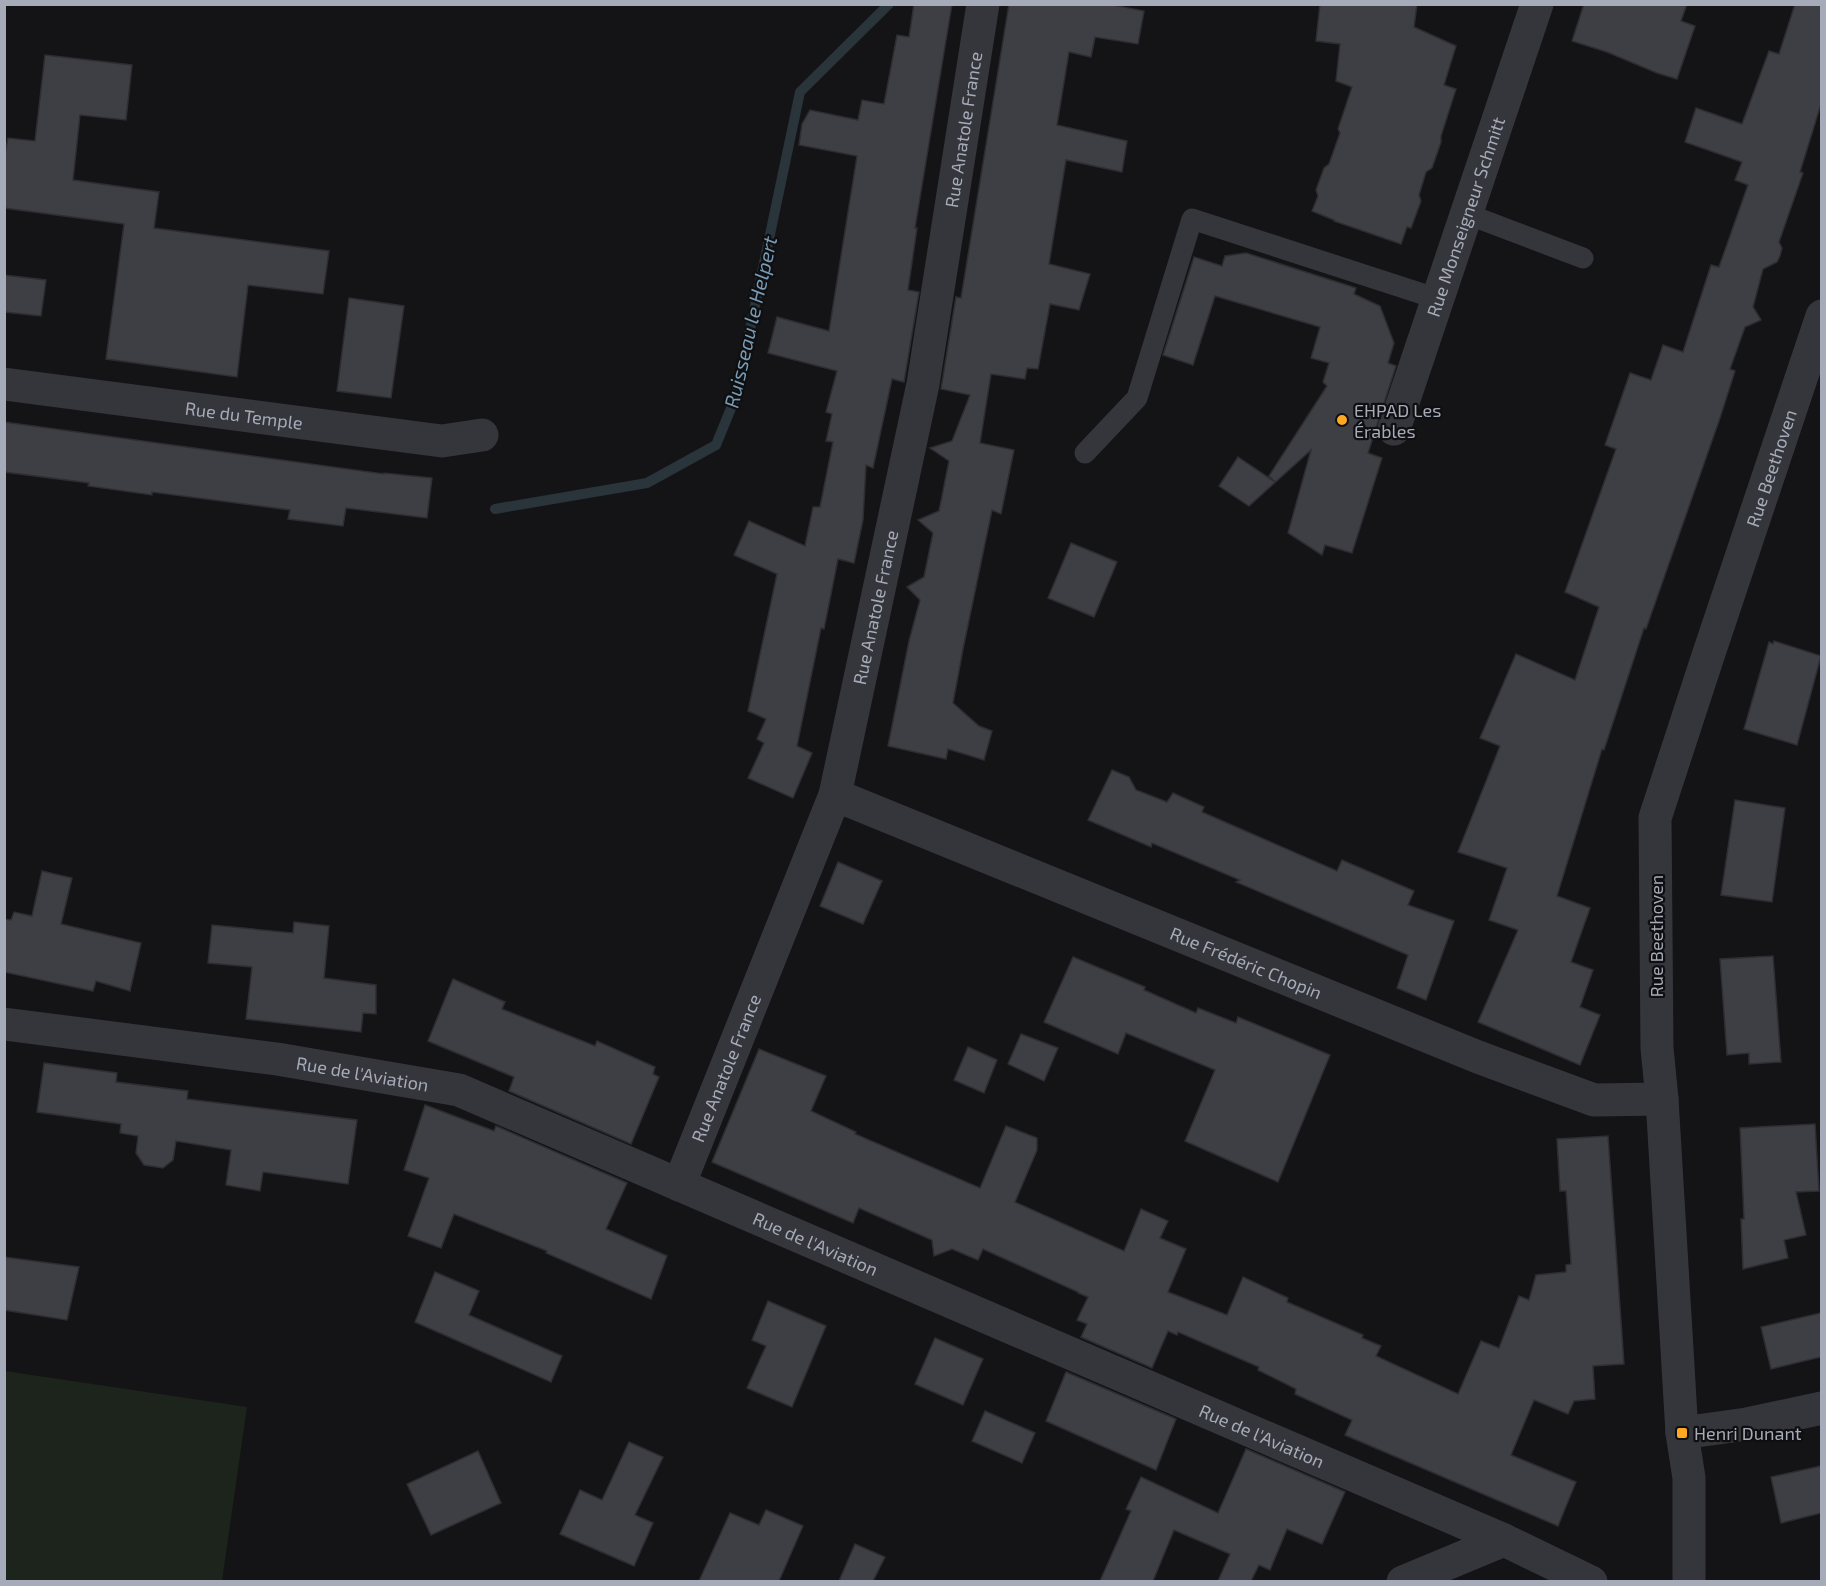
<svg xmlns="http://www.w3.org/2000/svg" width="1826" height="1586" viewBox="0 0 1826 1586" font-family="'Exo 2',sans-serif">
<rect width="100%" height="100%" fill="#141416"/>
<!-- green -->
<polygon fill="#1c241c" points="5,1371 247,1407 222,1581 5,1581"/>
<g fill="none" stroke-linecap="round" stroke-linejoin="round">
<!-- stream -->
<polyline stroke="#29343b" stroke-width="10" points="495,509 647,483 716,445 736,396 800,92 889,4"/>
</g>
<!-- building -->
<g fill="#3e3f44" stroke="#2e2e32" stroke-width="1.5">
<polygon points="914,4 952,4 915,228 917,228 908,290 919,292 904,382 892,379 873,468 866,465 863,520 854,563 838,559 824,629 821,628 797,746 812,753 793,798 748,778 764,743 757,739 766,719 748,711 777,574 734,555 749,521 805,546 813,507 820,507 833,442 826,441 832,414 826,412 837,371 768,353 777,317 829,331 857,156 799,145 802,124 810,110 858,120 862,100 884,104 897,35 909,37"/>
<polygon points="1009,4 1108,4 1144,11 1138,44 1095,37 1091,57 1069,52 1057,125 1127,141 1122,172 1066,160 1049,264 1090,274 1079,310 1050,304 1038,369 1027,368 1025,379 991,374 980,443 1014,450 1001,514 992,510 963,649 953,703 979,726 992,731 984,760 948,749 946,759 888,746 909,641 920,600 907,587 924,577 933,533 918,520 939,511 949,461 930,448 952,441 970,395 941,389 956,297 961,298"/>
<polygon points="1320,4 1417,4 1414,27 1456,46 1444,85 1456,89 1441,136 1441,142 1432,168 1426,172 1419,195 1421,201 1411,228 1407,227 1401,244 1334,221 1334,220 1312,211 1318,196 1316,190 1324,168 1329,164 1340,133 1338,129 1352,87 1336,81 1340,44 1316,41"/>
<polygon points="1584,4 1687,4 1681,21 1695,26 1677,79 1657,73 1607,52 1572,41"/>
<polygon points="1795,4 1821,4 1821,104 1800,172 1803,173 1779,242 1782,248 1780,256 1777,262 1763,269 1753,307 1761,320 1745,327 1730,369 1735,371 1720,418 1646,629 1644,628 1604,750 1602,749 1557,896 1590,908 1571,962 1593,970 1580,1007 1600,1015 1580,1065 1478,1022 1518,930 1489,920 1507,868 1458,852 1500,746 1480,738 1516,654 1575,680 1599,607 1565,592 1616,449 1605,445 1630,373 1651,380 1663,345 1683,352 1711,265 1719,267 1748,185 1735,180 1742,162 1685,142 1696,108 1742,124 1769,51 1779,54"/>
<polygon points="45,55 132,65 126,120 80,115 73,180 159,192 154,228 329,251 323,294 248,285 237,377 106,359 124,224 4,208 4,159 8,138 35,141"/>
<polygon points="1246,253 1356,288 1354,294 1380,306 1394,343 1388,363 1396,366 1368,453 1382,458 1352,553 1325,545 1322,555 1288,533 1311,450 1249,506 1219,486 1238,457 1275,482 1269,476 1327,386 1323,382 1329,363 1311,358 1320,327 1215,296 1193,365 1163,355 1194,257 1222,266 1225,256"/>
<polygon points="4,275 46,280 41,316 4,312"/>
<polygon points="349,298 404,306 391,398 337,391"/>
<polygon points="4,422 384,474 384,473 432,478 427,518 346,508 343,526 288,519 290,510 152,492 152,495 88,486 89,483 4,472"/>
<polygon points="1071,543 1117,562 1094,617 1048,598"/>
<polygon points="1774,641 1821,656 1797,745 1744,729 1769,642 1773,644"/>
<polygon points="1112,770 1129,777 1136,790 1167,802 1173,793 1204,807 1202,812 1337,871 1342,860 1414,891 1408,905 1454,921 1426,1000 1397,988 1408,955 1236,882 1240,880 1152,843 1151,847 1088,820"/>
<polygon points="1735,800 1785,808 1772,902 1721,895"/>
<polygon points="838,862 882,881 863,924 820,906"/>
<polygon points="42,871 72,878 61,924 141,943 130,991 96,981 93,991 4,972 4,919 11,920 14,912 32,916"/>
<polygon points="294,922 329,926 324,978 376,985 376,1014 363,1013 361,1032 246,1019 252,967 208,963 212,925 293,933"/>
<polygon points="1773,956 1781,1062 1749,1064 1749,1053 1727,1055 1720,959"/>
<polygon points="1073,957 1145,987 1144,990 1196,1013 1198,1008 1236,1023 1238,1017 1330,1055 1278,1182 1185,1141 1215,1070 1126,1033 1118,1054 1044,1022"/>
<polygon points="453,979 505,1002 502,1009 595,1046 597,1041 655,1067 653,1074 659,1077 631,1144 509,1091 514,1077 428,1041"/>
<polygon points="1021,1034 1058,1048 1044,1081 1008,1064"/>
<polygon points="968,1047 997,1060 984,1093 954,1080"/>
<polygon points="759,1049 826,1076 811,1111 856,1132 855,1134 980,1188 1006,1126 1037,1138 1037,1150 1015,1202 1124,1251 1141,1209 1168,1221 1160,1238 1186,1249 1168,1292 1227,1315 1243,1277 1288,1298 1287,1302 1363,1335 1362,1338 1381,1346 1376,1356 1458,1394 1481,1341 1499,1348 1519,1296 1529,1300 1536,1275 1566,1272 1566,1265 1571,1264 1566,1191 1560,1191 1557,1139 1608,1136 1624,1364 1593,1366 1595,1399 1574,1401 1568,1414 1534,1400 1511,1455 1576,1482 1558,1526 1345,1435 1352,1420 1295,1394 1296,1389 1258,1370 1259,1367 1178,1332 1177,1335 1168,1331 1152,1368 1081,1337 1087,1324 1077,1320 1088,1297 1078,1293 1078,1292 983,1249 978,1260 952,1249 934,1256 932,1240 859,1208 853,1223 712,1162"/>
<polygon points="44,1063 117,1073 116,1082 188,1091 187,1099 357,1120 348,1184 263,1172 260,1191 226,1185 231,1150 176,1141 173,1160 163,1168 144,1165 136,1153 138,1136 120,1133 121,1124 37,1112"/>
<polygon points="425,1105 494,1131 496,1126 627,1183 606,1229 667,1256 651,1299 546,1253 547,1251 454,1214 441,1248 408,1236 429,1178 404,1170"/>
<polygon points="1815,1124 1819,1191 1796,1192 1806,1235 1784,1240 1788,1258 1743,1269 1741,1219 1744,1219 1740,1128"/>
<polygon points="4,1257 79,1267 67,1320 4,1310"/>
<polygon points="435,1272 479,1291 469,1315 562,1356 551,1382 415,1322"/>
<polygon points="768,1301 826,1326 792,1407 747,1388 766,1346 752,1340"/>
<polygon points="1821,1313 1821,1357 1771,1369 1761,1327"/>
<polygon points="935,1338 983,1359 963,1405 915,1384"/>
<polygon points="1066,1372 1176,1419 1156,1470 1046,1421"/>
<polygon points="985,1411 1035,1433 1022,1463 972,1441"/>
<polygon points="629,1442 663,1457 635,1515 653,1523 634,1566 560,1534 580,1490 602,1500"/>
<polygon points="1246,1449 1345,1492 1322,1544 1287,1529 1270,1570 1259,1565 1251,1581 1218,1581 1230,1554 1174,1530 1153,1581 1100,1581 1131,1511 1126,1509 1141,1477 1218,1513"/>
<polygon points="478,1451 501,1503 431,1535 407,1484"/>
<polygon points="1821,1466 1821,1513 1781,1523 1771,1477"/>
<polygon points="766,1510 803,1526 779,1581 699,1581 730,1513 759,1525"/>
<polygon points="855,1544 885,1557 873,1581 839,1581"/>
</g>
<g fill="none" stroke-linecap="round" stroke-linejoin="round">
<!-- service -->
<g stroke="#35363b" stroke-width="21">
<polyline points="1467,214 1583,258"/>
<polyline points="1085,453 1137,398 1192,219 1438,299"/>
</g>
<!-- minor -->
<g stroke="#35363b" stroke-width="33">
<path id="s1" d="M4,384L442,441L482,435"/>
<path id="s2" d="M1394,429L1537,4"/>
<path id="s3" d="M835,795L1478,1057L1594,1100L1662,1099"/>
<path id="s4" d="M4,1024L277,1059L459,1090L1504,1540L1591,1582"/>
<path id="s5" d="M679,1185L835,795L923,384L983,4"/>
<polyline points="1682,1433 1747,1424 1822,1408"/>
<polyline points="1403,1582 1504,1540"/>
<path id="s6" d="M1689,1582V1478L1682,1433L1662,1099L1657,1048L1655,818L1707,659L1822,316"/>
</g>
</g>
<!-- markers -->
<g fill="#ffa923" stroke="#0f0f11" stroke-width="2">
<circle cx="1342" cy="420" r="6"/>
<rect x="1676" y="1427" width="12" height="12" rx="3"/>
</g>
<g text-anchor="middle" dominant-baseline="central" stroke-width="4.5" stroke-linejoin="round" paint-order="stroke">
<!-- street labels -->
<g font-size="18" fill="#a5abb8" stroke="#0f0f11">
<text stroke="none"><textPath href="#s5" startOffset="1098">Rue Anatole France</textPath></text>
<text stroke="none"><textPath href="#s2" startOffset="224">Rue Monseigneur Schmitt</textPath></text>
<text stroke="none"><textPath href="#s1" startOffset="242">Rue du Temple</textPath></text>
<text stroke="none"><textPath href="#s6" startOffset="1134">Rue Beethoven</textPath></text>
<text stroke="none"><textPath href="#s5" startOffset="612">Rue Anatole France</textPath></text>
<text transform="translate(1656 936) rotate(-90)">Rue Beethoven</text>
<text stroke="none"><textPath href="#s3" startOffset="444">Rue Frédéric Chopin</textPath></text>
<text stroke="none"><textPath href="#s5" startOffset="126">Rue Anatole France</textPath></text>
<text stroke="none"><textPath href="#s4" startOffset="362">Rue de l'Aviation</textPath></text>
<text stroke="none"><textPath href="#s4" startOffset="848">Rue de l'Aviation</textPath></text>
<text stroke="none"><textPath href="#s4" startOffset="1334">Rue de l'Aviation</textPath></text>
</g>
<!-- poi labels -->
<g font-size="18" fill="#a5abb8" stroke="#0f0f11" text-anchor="start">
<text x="1354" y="410">EHPAD Les<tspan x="1354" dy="21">Érables</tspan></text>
<text x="1694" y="1433">Henri Dunant</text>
</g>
<!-- water labels -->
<g font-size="20" font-style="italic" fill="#789cb6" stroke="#0f0f11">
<text transform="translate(750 322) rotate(-77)">Ruisseau le Helpert</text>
</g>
</g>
<!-- border -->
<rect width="1826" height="1586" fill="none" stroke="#a5abb8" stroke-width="12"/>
</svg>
